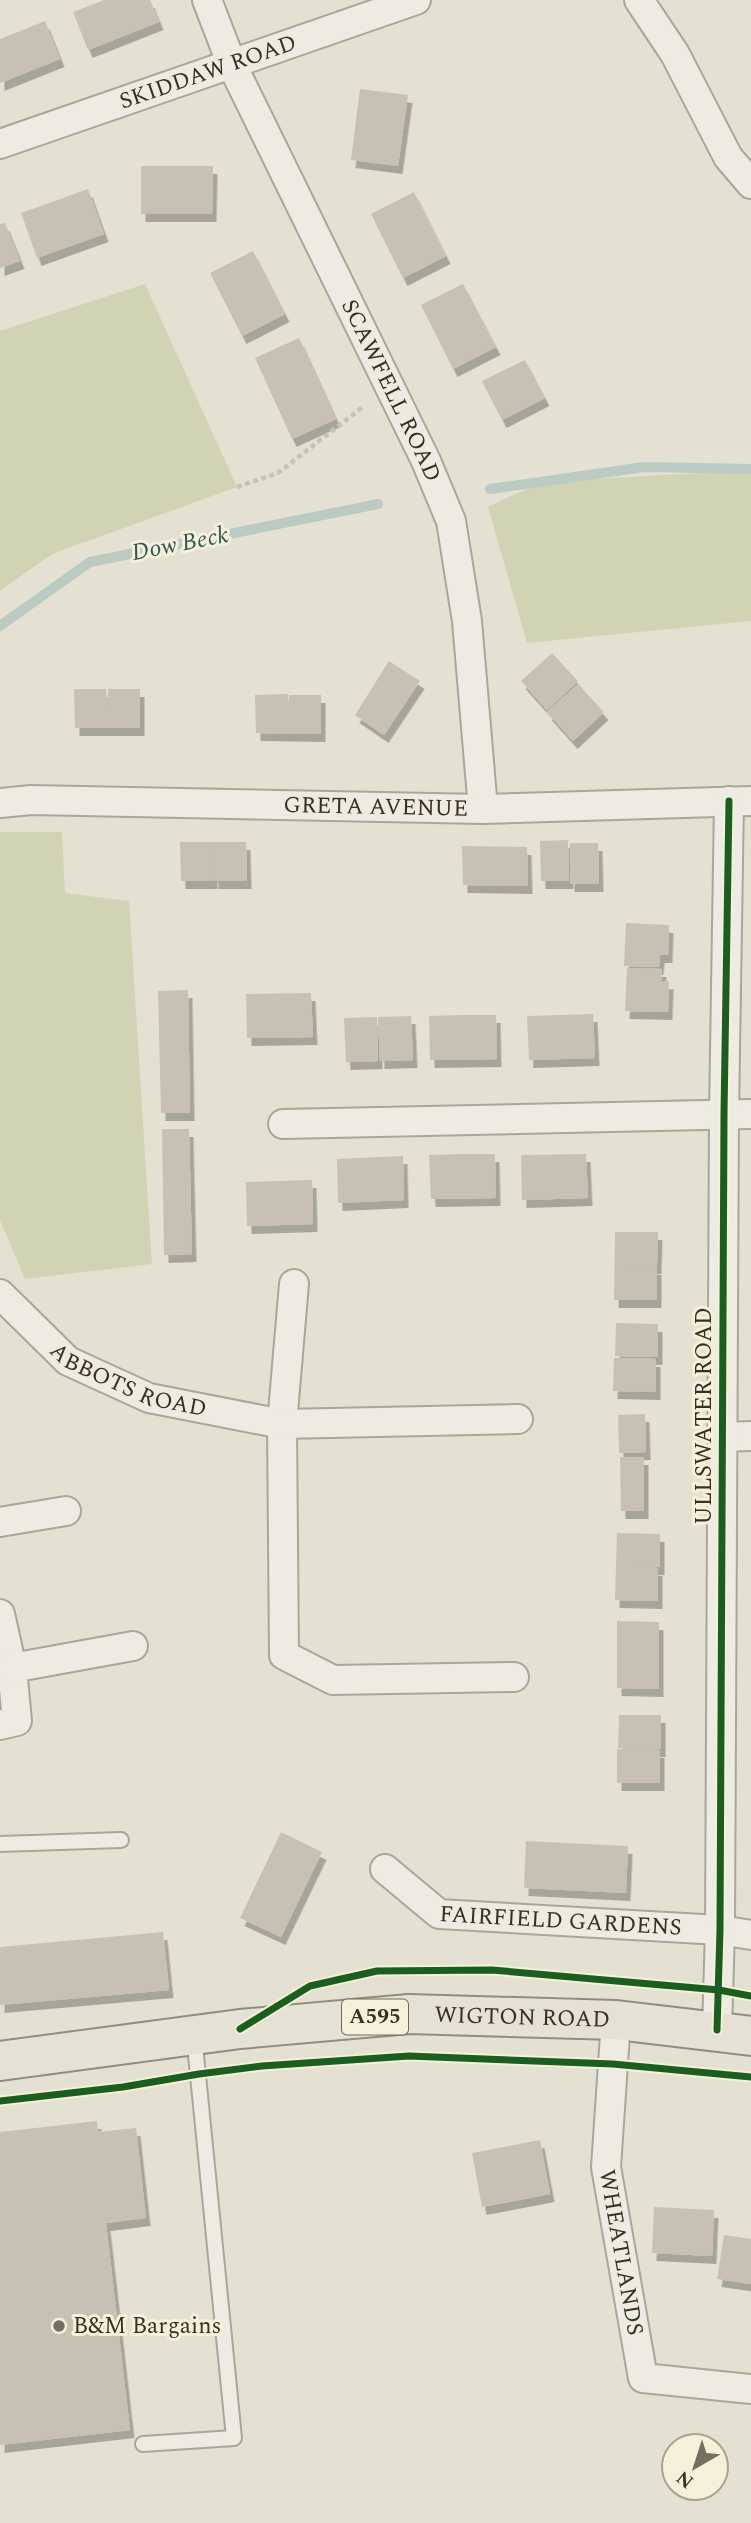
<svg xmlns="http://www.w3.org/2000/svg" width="751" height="2523" viewBox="0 0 751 2523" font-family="Spectral,serif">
<defs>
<filter id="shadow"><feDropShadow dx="4.5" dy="8" stdDeviation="0" flood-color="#0004"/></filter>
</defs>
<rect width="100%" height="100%" fill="#e4e1d2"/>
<!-- green -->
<g fill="#d0d4b5">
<polygon points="145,284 237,487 52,554 0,591 0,331"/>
<polygon points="751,470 751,621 527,643 488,507 541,482"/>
<polygon points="0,832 62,832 65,893 129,901 152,1264 25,1279 0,1220"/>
</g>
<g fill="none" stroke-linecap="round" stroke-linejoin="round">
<!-- stream -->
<g stroke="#bbcbc3" stroke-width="10">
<polyline points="490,489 644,467 751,469"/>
<polyline points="0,626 90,562 378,504"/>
</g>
</g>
<!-- building -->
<g fill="#c8c1b3" filter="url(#shadow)">
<polygon points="104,0 150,0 159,22 88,50 73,12"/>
<polygon points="45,21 60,59 0,83 0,39"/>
<polygon points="360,89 408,95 398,166 351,160"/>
<polygon points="141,166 213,166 212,214 141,214"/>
<polygon points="88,189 104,234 37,258 21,213"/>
<polygon points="414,192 446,256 403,278 371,214"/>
<polygon points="5,223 20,261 0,268 0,224"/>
<polygon points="253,251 285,314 242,336 210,273"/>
<polygon points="463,284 496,347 453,369 421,305"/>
<polygon points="299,338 336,419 292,439 255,358"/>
<polygon points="525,360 545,398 502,420 482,381"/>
<polygon points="552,653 578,681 547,710 521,681"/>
<polygon points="389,661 420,681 384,735 355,715"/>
<polygon points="578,684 604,712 573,741 547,712"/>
<polygon points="74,689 106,689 107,720 108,689 140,689 140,728 75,728"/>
<polygon points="288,694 288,705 289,695 321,695 321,734 256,733 255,695"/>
<polygon points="568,840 569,881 541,881 540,841"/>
<polygon points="180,842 246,842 247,881 214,881 214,849 213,881 181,881"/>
<polygon points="570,843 598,843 599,884 570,884"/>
<polygon points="462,846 527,847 528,886 463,885"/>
<polygon points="626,923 669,925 668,955 660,955 659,967 624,966"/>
<polygon points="627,968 662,969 661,982 669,981 668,1012 625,1011"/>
<polygon points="188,990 190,1113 161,1113 158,991"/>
<polygon points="311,993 313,1037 247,1038 246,994"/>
<polygon points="593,1014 595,1058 529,1060 527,1016"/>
<polygon points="462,1015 496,1015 497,1059 430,1060 429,1016"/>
<polygon points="411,1016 413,1060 380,1061 378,1017"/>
<polygon points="377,1017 378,1061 346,1062 344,1018"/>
<polygon points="162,1129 189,1129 192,1254 164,1255"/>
<polygon points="462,1154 495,1154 496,1198 431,1199 429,1155"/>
<polygon points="586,1154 588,1198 522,1200 521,1155"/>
<polygon points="403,1156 404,1200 338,1203 337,1159"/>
<polygon points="312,1180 313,1224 247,1226 246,1182"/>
<polygon points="615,1232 658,1232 657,1266 620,1265 657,1267 657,1300 614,1300"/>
<polygon points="616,1323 658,1324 658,1357 615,1356"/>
<polygon points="614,1358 656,1359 656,1392 613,1391"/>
<polygon points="645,1414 646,1452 619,1453 618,1415"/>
<polygon points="620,1457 644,1457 644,1511 621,1511"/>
<polygon points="617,1533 660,1534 660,1567 637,1567 658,1568 658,1601 615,1600"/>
<polygon points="617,1621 659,1622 659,1689 617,1688"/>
<polygon points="619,1715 661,1715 661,1749 618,1748"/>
<polygon points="617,1749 660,1750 660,1783 617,1783"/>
<polygon points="281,1832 322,1852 281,1937 240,1918"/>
<polygon points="526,1841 628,1846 626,1893 524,1888"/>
<polygon points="163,1932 169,1990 0,2005 0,1947"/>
<polygon points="97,2121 98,2132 136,2128 146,2218 106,2223 130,2430 0,2445 0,2132"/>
<polygon points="540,2140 550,2194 482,2207 472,2153"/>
<polygon points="654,2207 714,2210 712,2256 652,2253"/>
<polygon points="724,2235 751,2239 751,2284 717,2279"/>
</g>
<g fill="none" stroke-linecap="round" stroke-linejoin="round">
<!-- service casing -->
<g stroke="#aaa69a" stroke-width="18">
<g id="service">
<polyline points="0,1844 121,1840"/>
<polyline points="143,2444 234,2438 194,2035"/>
</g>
</g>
<!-- minor casing -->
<g stroke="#aaa69a" stroke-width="32">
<g id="minor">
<path id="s1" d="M207,0L232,65L426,461L451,521L467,621L483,809"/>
<polyline points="639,0 675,54 728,157 751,184"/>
<path id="s2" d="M0,144L416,0"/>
<path id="s3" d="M0,803L31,800L483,809L751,801"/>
<polyline points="283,1124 751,1114"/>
<polyline points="294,1284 282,1424 284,1655 333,1680 514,1677"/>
<path id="s4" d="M0,1294L68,1361L149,1398L282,1424L518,1419"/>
<polyline points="723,1437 751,1436"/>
<polyline points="0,1522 66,1511"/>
<polyline points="0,1614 12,1668 17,1721 0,1725"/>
<polyline points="12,1668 133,1646"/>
<path id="s5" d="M385,1869L439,1914L720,1930L751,1935"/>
<path id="s6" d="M616,2020L606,2167L643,2378L751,2389"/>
<polyline points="717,2030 720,1930 724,1114 729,801"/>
</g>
</g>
<!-- primary casing -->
<g stroke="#908c81" stroke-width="42">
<g id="primary">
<path id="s7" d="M0,2061L240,2029L409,2014L616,2020L751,2036"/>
</g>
</g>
<!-- path -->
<polyline stroke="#c6c3b9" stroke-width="4.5" stroke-dasharray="5 3.5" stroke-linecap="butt" points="237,487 278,473 364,406"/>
<!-- service -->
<use href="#service" stroke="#edebe2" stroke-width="14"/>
<!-- minor -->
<use href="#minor" stroke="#edebe2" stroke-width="28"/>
<!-- primary -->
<use href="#primary" stroke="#e5e2d5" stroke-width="38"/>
<!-- cycleway casing -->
<g stroke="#f4f0d9" stroke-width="11">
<g id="cycleway">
<polyline points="240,2029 310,1986 377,1971 492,1970 719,1990 751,1996"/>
<polyline points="717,2030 720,1930 724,1114 729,801"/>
<polyline points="0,2101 123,2087 199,2074 262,2066 409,2056 613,2064 751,2077"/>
</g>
</g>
<!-- cycleway -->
<use href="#cycleway" stroke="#1b5e20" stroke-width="7"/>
</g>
<!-- markers -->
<circle fill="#766e60" stroke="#f4f0d9" stroke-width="2.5" cx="59" cy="2326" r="7"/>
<g text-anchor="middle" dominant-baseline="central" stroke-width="6" stroke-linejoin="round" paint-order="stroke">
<!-- shield labels -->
<rect fill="#f4f0d9" stroke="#726a59" stroke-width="2" x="342" y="1999.5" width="66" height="35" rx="5"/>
<g font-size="21" font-weight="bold" fill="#3a3022">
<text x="375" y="2017">A595</text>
</g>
<!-- street labels -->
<g font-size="23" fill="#3a3022" stroke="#f4f0d9">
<text stroke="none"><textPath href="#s2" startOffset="220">SKIDDAW ROAD</textPath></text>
<text stroke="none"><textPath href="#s1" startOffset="432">SCAWFELL ROAD</textPath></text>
<text stroke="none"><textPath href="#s3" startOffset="376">GRETA AVENUE</textPath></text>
<text stroke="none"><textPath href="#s4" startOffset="159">ABBOTS ROAD</textPath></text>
<text transform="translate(704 1416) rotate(-90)">ULLSWATER ROAD</text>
<text stroke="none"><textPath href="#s5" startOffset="192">FAIRFIELD GARDENS</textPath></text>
<text stroke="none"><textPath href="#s7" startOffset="525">WIGTON ROAD</textPath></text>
<text stroke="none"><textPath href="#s6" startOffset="234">WHEATLANDS</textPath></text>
</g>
<!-- poi labels -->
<g font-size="23" fill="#3a3022" stroke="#f4f0d9" text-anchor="start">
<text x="73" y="2326">B&amp;M Bargains</text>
</g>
<!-- water labels -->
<g font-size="24" font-style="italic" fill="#325658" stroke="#f4f0d9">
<text transform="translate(180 544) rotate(-11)">Dow Beck</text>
</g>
</g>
<!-- north arrow -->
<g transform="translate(695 2467) rotate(219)"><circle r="33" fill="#f4f0d9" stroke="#aaa390" stroke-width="2"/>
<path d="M0-5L12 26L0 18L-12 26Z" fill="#766e60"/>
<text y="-10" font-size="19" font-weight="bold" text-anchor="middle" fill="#3a3022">N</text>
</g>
</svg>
